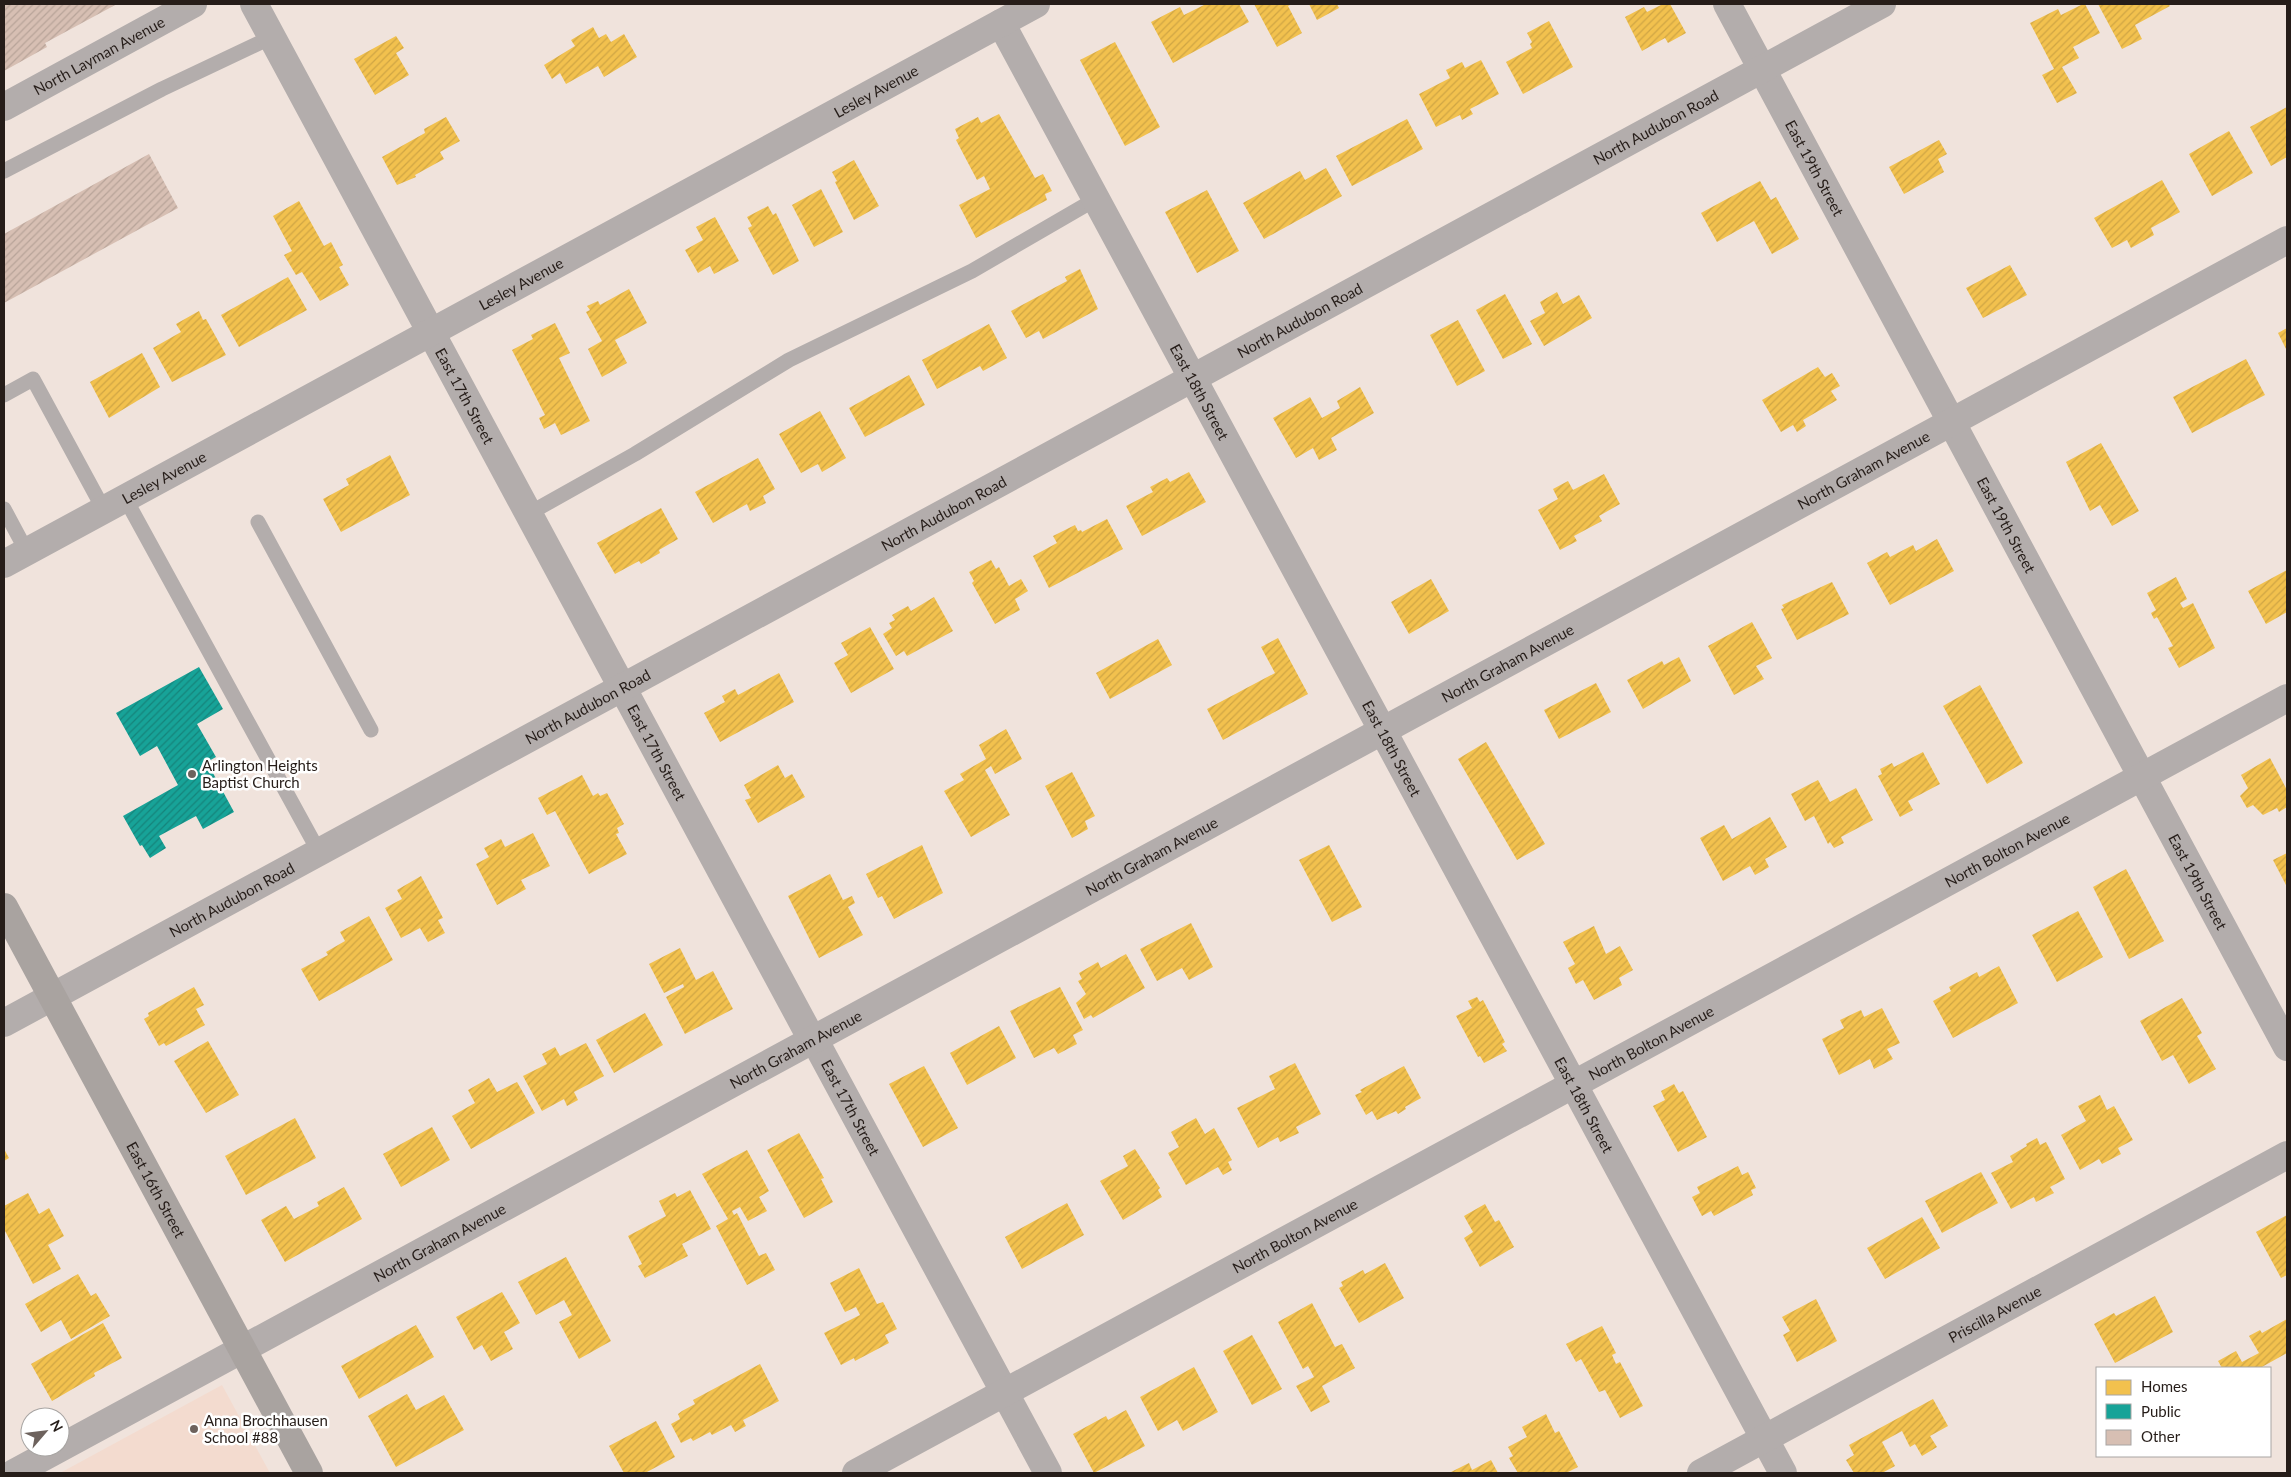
<svg xmlns="http://www.w3.org/2000/svg" width="2291" height="1477" viewBox="0 0 2291 1477" font-family="Lato,sans-serif">
<defs>
<pattern id="homes-hatch" width="6" height="6" patternUnits="userSpaceOnUse" patternTransform="scale(1.25)"><rect width="6" height="6" fill="#f2c14e"/><path d="M-1 1l2-2M0 6l6-6M5 7l2-2" fill="none" stroke="#cfa544"/></pattern>
<pattern id="public-hatch" width="6" height="6" patternUnits="userSpaceOnUse" patternTransform="scale(1.25)"><rect width="6" height="6" fill="#17a398"/><path d="M-1 1l2-2M0 6l6-6M5 7l2-2" fill="none" stroke="#15847b"/></pattern>
<pattern id="building-hatch" width="6" height="6" patternUnits="userSpaceOnUse" patternTransform="scale(1.25)"><rect width="6" height="6" fill="#d7bfb3"/><path d="M-1 1l2-2M0 6l6-6M5 7l2-2" fill="none" stroke="#b8a499"/></pattern>
</defs>
<rect width="100%" height="100%" fill="#f0e3dc"/>
<!-- built -->
<polygon fill="#f3dbcf" points="222,1385 270,1473 60,1473"/>
<!-- homes -->
<g fill="url(#homes-hatch)">
<polygon points="1206,4 1239,4 1249,22 1173,63 1151,22 1180,7 1184,15"/>
<polygon points="1254,4 1292,4 1288,6 1302,33 1277,47"/>
<polygon points="1309,4 1337,4 1339,8 1317,20"/>
<polygon points="1663,4 1670,4 1686,33 1668,43 1665,38 1642,51 1625,17 1644,7 1647,12"/>
<polygon points="2083,4 2085,4 2100,33 2073,47 2079,58 2062,67 2077,93 2057,103 2042,75 2054,69 2030,23 2058,9 2061,15"/>
<polygon points="2098,4 2168,4 2170,6 2135,25 2142,39 2122,49"/>
<polygon points="1549,21 1573,67 1523,94 1506,62 1532,48 1530,44 1532,42 1527,33"/>
<polygon points="593,27 599,38 606,34 611,42 624,34 637,57 604,77 598,66 566,84 560,73 552,79 544,65 575,46 571,40"/>
<polygon points="396,36 404,48 396,53 409,75 375,95 354,59"/>
<polygon points="1115,42 1160,127 1125,146 1080,60"/>
<polygon points="1481,60 1499,94 1470,109 1473,114 1462,120 1460,115 1436,127 1419,94 1450,78 1446,70 1462,62 1465,68"/>
<polygon points="2287,107 2287,157 2271,166 2250,127"/>
<polygon points="999,114 1035,178 1043,174 1052,191 1045,194 1047,200 976,238 959,205 990,189 984,176 977,180 956,140 959,138 955,129 978,117 981,123"/>
<polygon points="446,117 460,141 440,152 444,159 415,175 416,177 397,185 382,157 425,133 424,129"/>
<polygon points="1407,119 1423,149 1352,186 1336,156"/>
<polygon points="2229,131 2253,173 2212,196 2189,154"/>
<polygon points="1939,140 1947,154 1938,159 1944,172 1904,194 1889,167"/>
<polygon points="854,160 879,206 854,220 835,182 837,181 832,172"/>
<polygon points="1326,168 1342,196 1264,239 1243,203 1300,171 1305,180"/>
<polygon points="2162,180 2180,212 2151,228 2154,235 2131,248 2127,240 2112,248 2094,218"/>
<polygon points="1760,181 1771,200 1776,197 1799,239 1772,254 1754,221 1717,242 1701,213"/>
<polygon points="821,189 843,232 814,247 792,205"/>
<polygon points="1207,190 1239,251 1197,273 1165,212"/>
<polygon points="299,201 324,246 331,242 343,265 339,267 349,285 320,301 302,272 296,275 284,255 292,251 273,216"/>
<polygon points="768,206 773,215 776,213 799,261 773,275 748,228 752,226 747,217"/>
<polygon points="715,217 739,261 714,274 710,266 698,273 685,250 703,240 696,227"/>
<polygon points="2010,265 2027,295 1983,318 1966,288"/>
<polygon points="1080,269 1098,309 1043,339 1039,331 1026,338 1011,311 1067,281 1065,277"/>
<polygon points="288,277 307,310 239,347 221,315"/>
<polygon points="629,289 647,323 615,340 627,363 602,377 588,349 602,341 586,312 590,310 587,306 598,301 600,305"/>
<polygon points="1557,292 1563,304 1579,295 1592,318 1544,346 1530,321 1545,313 1540,302"/>
<polygon points="1505,294 1532,344 1503,359 1476,310"/>
<polygon points="199,311 203,320 206,319 226,355 172,382 153,348 181,332 176,324"/>
<polygon points="1458,320 1485,371 1457,386 1430,335"/>
<polygon points="555,323 570,353 559,358 590,421 561,435 555,423 544,429 539,418 545,415 512,350 533,339 531,335"/>
<polygon points="989,324 1007,358 983,371 980,366 937,389 922,360"/>
<polygon points="2287,328 2287,351 2278,333"/>
<polygon points="142,353 160,387 109,418 90,382"/>
<polygon points="2246,359 2265,395 2192,433 2173,397"/>
<polygon points="1818,367 1825,377 1832,373 1840,386 1831,391 1837,400 1803,420 1806,426 1797,432 1793,425 1781,432 1762,400"/>
<polygon points="909,375 925,405 865,437 849,408"/>
<polygon points="1360,387 1374,413 1331,438 1337,450 1319,460 1313,448 1296,458 1273,418 1310,397 1322,418 1340,408 1337,401"/>
<polygon points="820,411 846,458 822,472 818,464 801,473 779,434"/>
<polygon points="2101,443 2139,511 2112,526 2100,505 2090,511 2066,462"/>
<polygon points="390,455 410,495 341,532 323,499 349,485 346,479"/>
<polygon points="758,458 775,489 763,496 766,503 750,511 747,504 713,523 695,492"/>
<polygon points="1189,472 1206,502 1142,536 1126,506 1153,492 1150,487 1167,478 1170,482"/>
<polygon points="1604,474 1620,504 1599,516 1602,521 1574,536 1577,541 1560,550 1538,510 1558,499 1553,489 1568,481 1573,490"/>
<polygon points="661,508 678,539 659,550 660,553 641,564 639,561 615,574 597,543"/>
<polygon points="1107,519 1123,549 1049,588 1033,556 1057,543 1053,536 1075,525 1078,531 1081,530 1082,532"/>
<polygon points="1937,539 1954,571 1890,605 1867,563 1887,552 1890,557 1913,545 1916,551"/>
<polygon points="991,560 996,569 999,567 1009,586 1021,579 1028,591 1015,599 1020,610 995,624 972,583 974,581 969,572"/>
<polygon points="2287,570 2287,612 2266,624 2248,591"/>
<polygon points="2176,577 2187,599 2180,603 2183,608 2193,603 2215,648 2179,668 2168,648 2173,646 2157,617 2154,619 2151,613 2156,610 2147,593"/>
<polygon points="1431,579 1449,611 1409,634 1391,602"/>
<polygon points="1832,582 1849,614 1797,640 1781,609 1784,608 1782,605"/>
<polygon points="934,597 953,631 907,656 904,651 896,656 883,634 892,628 889,623 895,620 892,615 908,606 911,611"/>
<polygon points="1752,622 1772,658 1756,666 1764,679 1734,695 1708,646"/>
<polygon points="870,627 894,669 851,693 834,663 848,655 841,643"/>
<polygon points="1278,638 1308,694 1223,740 1207,709 1275,673 1261,647"/>
<polygon points="1158,639 1172,665 1110,699 1096,673"/>
<polygon points="1679,657 1691,681 1643,709 1627,680 1662,661 1664,665"/>
<polygon points="779,673 794,702 720,742 704,713 725,702 722,696 735,689 738,695"/>
<polygon points="1596,683 1611,712 1559,739 1544,710"/>
<polygon points="1980,685 2023,763 1987,784 1943,706"/>
<polygon points="1006,729 1022,759 995,774 991,766 985,770 1010,815 971,837 944,791 964,780 960,774 986,759 979,745"/>
<polygon points="1486,742 1545,844 1517,860 1458,759"/>
<polygon points="1923,752 1940,784 1908,801 1913,810 1900,817 1878,776 1882,774 1880,769 1892,763 1894,767"/>
<polygon points="2270,758 2287,790 2287,807 2279,812 2277,808 2263,815 2253,805 2247,808 2240,796 2248,788 2241,775"/>
<polygon points="778,765 785,778 792,774 805,797 758,823 745,800 751,798 744,785"/>
<polygon points="1072,772 1095,816 1085,821 1088,829 1072,838 1045,786"/>
<polygon points="582,775 593,796 598,793 600,796 607,793 624,824 617,828 619,833 616,834 627,854 589,874 555,811 547,815 538,798"/>
<polygon points="1818,780 1830,802 1856,788 1873,820 1841,837 1844,843 1834,848 1830,842 1828,844 1814,816 1805,821 1791,794"/>
<polygon points="1770,817 1787,847 1765,859 1769,867 1755,875 1750,866 1723,881 1700,838 1724,825 1732,839"/>
<polygon points="533,833 550,866 521,880 526,889 497,905 476,864 489,857 484,848 501,839 505,847"/>
<polygon points="922,845 943,893 894,919 882,896 878,898 866,874"/>
<polygon points="1329,845 1362,907 1332,922 1299,860"/>
<polygon points="2287,853 2287,887 2273,860"/>
<polygon points="2126,869 2164,941 2129,959 2093,887"/>
<polygon points="830,874 843,900 852,896 855,903 848,907 863,935 819,958 788,896"/>
<polygon points="421,876 443,918 438,920 445,933 428,942 420,928 401,938 385,908 402,899 397,890"/>
<polygon points="2078,911 2103,957 2057,982 2032,935"/>
<polygon points="369,916 393,960 319,1001 301,969 328,955 326,952 345,941 340,932"/>
<polygon points="1191,923 1213,967 1189,980 1182,968 1157,981 1140,949"/>
<polygon points="1594,926 1606,954 1620,946 1633,970 1619,978 1622,985 1594,1000 1583,980 1576,984 1568,968 1575,964 1563,942"/>
<polygon points="680,948 696,980 713,971 733,1009 685,1034 666,997 684,987 683,984 664,993 649,964"/>
<polygon points="1126,954 1145,988 1093,1018 1091,1015 1084,1019 1076,1003 1086,994 1078,981 1082,979 1079,973 1098,962 1101,968"/>
<polygon points="1999,966 2018,1003 1953,1038 1933,1001 1951,991 1949,987 1977,972 1979,977"/>
<polygon points="194,987 204,1005 196,1009 205,1025 166,1046 164,1043 159,1046 144,1019 149,1016 148,1013"/>
<polygon points="1060,987 1083,1030 1073,1035 1077,1044 1058,1054 1054,1048 1034,1058 1010,1011"/>
<polygon points="1477,997 1480,1002 1483,1000 1505,1042 1502,1044 1507,1051 1484,1063 1480,1056 1478,1057 1456,1016 1472,1008 1468,1001"/>
<polygon points="2182,998 2202,1033 2197,1036 2216,1069 2189,1084 2173,1055 2162,1061 2140,1021"/>
<polygon points="1882,1008 1900,1043 1887,1049 1893,1059 1874,1069 1870,1059 1839,1075 1822,1039 1844,1028 1840,1020 1861,1010 1864,1017"/>
<polygon points="645,1013 663,1045 614,1073 596,1040"/>
<polygon points="999,1026 1016,1058 967,1085 950,1053"/>
<polygon points="208,1041 239,1095 206,1113 174,1061"/>
<polygon points="586,1043 604,1076 574,1092 578,1100 567,1106 564,1099 542,1111 523,1076 547,1064 542,1054 555,1047 560,1056"/>
<polygon points="1295,1063 1321,1114 1296,1127 1299,1133 1280,1142 1278,1137 1258,1148 1237,1108 1275,1089 1269,1076"/>
<polygon points="924,1066 958,1128 923,1147 889,1084"/>
<polygon points="1404,1066 1421,1098 1405,1107 1406,1109 1398,1114 1396,1111 1377,1120 1372,1111 1366,1115 1355,1095 1362,1092 1360,1090"/>
<polygon points="489,1078 497,1092 517,1082 535,1113 471,1149 452,1116 475,1103 468,1090"/>
<polygon points="1674,1084 1679,1093 1683,1091 1707,1137 1678,1152 1653,1106 1665,1100 1661,1091"/>
<polygon points="2100,1095 2107,1110 2114,1106 2133,1140 2118,1148 2121,1154 2102,1164 2099,1159 2080,1170 2061,1135 2086,1121 2078,1106"/>
<polygon points="295,1118 316,1158 246,1195 225,1156"/>
<polygon points="1196,1118 1205,1134 1214,1128 1232,1160 1228,1162 1232,1170 1223,1175 1218,1167 1186,1185 1168,1153 1179,1147 1171,1132"/>
<polygon points="432,1127 450,1160 401,1187 383,1154"/>
<polygon points="799,1133 824,1178 821,1179 833,1202 804,1218 767,1150"/>
<polygon points="2037,1138 2040,1145 2046,1142 2065,1179 2050,1187 2054,1193 2036,1202 2034,1197 2011,1209 1991,1173 2013,1162 2010,1156 2027,1146 2026,1144"/>
<polygon points="4,1149 9,1158 4,1161"/>
<polygon points="1135,1149 1160,1188 1158,1190 1162,1197 1123,1220 1100,1181 1128,1166 1123,1156"/>
<polygon points="747,1150 769,1191 759,1197 767,1211 748,1221 740,1207 732,1211 734,1215 737,1213 759,1256 766,1253 775,1270 747,1285 716,1226 728,1219 702,1174"/>
<polygon points="1738,1166 1742,1175 1748,1172 1756,1188 1751,1190 1753,1195 1714,1216 1711,1211 1702,1216 1692,1197 1700,1193 1697,1187"/>
<polygon points="1981,1172 1998,1203 1942,1233 1925,1201"/>
<polygon points="344,1187 362,1219 285,1262 261,1220 286,1206 294,1219 319,1206 317,1202"/>
<polygon points="690,1190 711,1229 682,1244 688,1256 645,1278 638,1266 642,1264 628,1236 666,1216 659,1201 675,1193 677,1197"/>
<polygon points="28,1193 39,1214 49,1208 64,1236 48,1245 61,1269 33,1284 4,1229 4,1206"/>
<polygon points="1067,1203 1084,1235 1022,1269 1005,1237"/>
<polygon points="1485,1204 1495,1222 1499,1220 1514,1247 1480,1267 1464,1238 1473,1232 1464,1216"/>
<polygon points="2287,1215 2287,1275 2281,1278 2256,1232"/>
<polygon points="1922,1217 1940,1248 1885,1279 1867,1248"/>
<polygon points="566,1257 611,1341 579,1359 559,1322 572,1315 564,1300 536,1315 518,1282"/>
<polygon points="1385,1263 1404,1298 1359,1323 1339,1288 1343,1286 1341,1282 1363,1270 1365,1274"/>
<polygon points="859,1268 877,1304 883,1302 897,1329 885,1335 889,1343 855,1361 854,1358 841,1365 824,1333 860,1315 856,1307 845,1312 830,1283"/>
<polygon points="78,1274 91,1296 96,1293 110,1316 71,1339 61,1320 41,1332 25,1304"/>
<polygon points="502,1292 520,1323 504,1332 513,1349 491,1361 482,1345 474,1350 456,1317"/>
<polygon points="2155,1296 2173,1332 2115,1363 2094,1324 2114,1313 2116,1316"/>
<polygon points="1816,1299 1837,1341 1797,1362 1783,1335 1790,1331 1782,1317"/>
<polygon points="1312,1303 1335,1347 1342,1344 1355,1368 1322,1386 1330,1402 1311,1412 1296,1386 1314,1377 1308,1366 1303,1369 1278,1322"/>
<polygon points="2287,1319 2287,1353 2260,1368 2222,1368 2218,1361 2236,1351 2242,1362 2259,1353 2249,1336 2260,1330 2262,1333"/>
<polygon points="103,1323 122,1358 94,1373 95,1376 52,1401 31,1364"/>
<polygon points="416,1325 434,1357 359,1399 341,1366"/>
<polygon points="1602,1326 1616,1353 1612,1355 1616,1364 1620,1362 1643,1406 1620,1418 1605,1390 1599,1392 1581,1359 1576,1362 1566,1344"/>
<polygon points="1252,1335 1282,1389 1252,1405 1223,1351"/>
<polygon points="760,1364 779,1401 743,1420 746,1426 735,1432 731,1425 712,1435 710,1432 693,1441 691,1438 681,1443 671,1424 680,1419 678,1414 682,1411 695,1404 693,1400"/>
<polygon points="1194,1367 1218,1412 1183,1431 1177,1420 1158,1431 1140,1397"/>
<polygon points="407,1394 416,1410 444,1395 464,1430 396,1467 368,1416"/>
<polygon points="1933,1399 1948,1426 1930,1436 1937,1447 1922,1456 1915,1444 1910,1447 1902,1431 1882,1442 1895,1466 1882,1473 1854,1473 1846,1460 1854,1455 1849,1445"/>
<polygon points="1126,1410 1145,1446 1094,1473 1073,1434 1106,1416 1108,1420"/>
<polygon points="1546,1414 1555,1433 1559,1431 1578,1467 1566,1473 1518,1473 1509,1458 1513,1456 1508,1447 1527,1437 1522,1427"/>
<polygon points="656,1421 675,1457 645,1473 624,1473 609,1446"/>
<polygon points="1491,1460 1498,1473 1449,1473 1469,1463 1472,1470"/>
</g>
<!-- public -->
<polygon fill="url(#public-hatch)" points="199,667 223,709 197,724 216,757 207,762 234,812 203,829 196,816 159,836 166,848 150,858 142,845 140,846 123,816 178,785 157,746 140,756 116,713"/>
<!-- building -->
<g fill="url(#building-hatch)">
<polygon points="4,4 117,4 45,43 47,47 4,71"/>
<polygon points="149,154 178,208 4,303 4,234"/>
</g>
<g fill="none" stroke-linecap="round" stroke-linejoin="round">
<!-- service -->
<g stroke="#b3adac" stroke-width="15">
<polyline points="4,171 162,89 272,37"/>
<polyline points="4,395 33,379 104,510"/>
<polyline points="125,498 319,852"/>
<polyline points="4,509 27,552"/>
<polyline points="528,514 635,454 789,360 972,271 1096,199"/>
<polyline points="258,522 371,730"/>
</g>
<!-- minor -->
<g stroke="#b3adac" stroke-width="28">
<path id="s1" d="M254,4L810,1036L814,1039L1048,1473"/>
<path id="s2" d="M1727,4L2287,1047"/>
<path id="s3" d="M1001,23L1783,1473"/>
<path id="s4" d="M4,107L193,4"/>
<path id="s5" d="M4,564L1036,4"/>
<path id="s6" d="M4,1023L1882,4"/>
<path id="s7" d="M14,1473L2287,240"/>
<path id="s8" d="M856,1473L2287,698"/>
<path id="s9" d="M1701,1473L2287,1155"/>
</g>
<!-- secondary -->
<path stroke="#a9a3a0" stroke-width="28" id="s10" d="M4,907L309,1473"/>
</g>
<!-- markers -->
<g fill="#6d625d" stroke="#fff" stroke-width="2">
<circle cx="192" cy="774" r="5"/>
<circle cx="194" cy="1429" r="5"/>
</g>
<g text-anchor="middle" dominant-baseline="central" stroke-width="5" stroke-linejoin="round" paint-order="stroke">
<!-- street labels -->
<g font-size="15" fill="#261d19" stroke="#fff">
<text stroke="none"><textPath href="#s4" startOffset="108">North Layman Avenue</textPath></text>
<text stroke="none"><textPath href="#s5" startOffset="992">Lesley Avenue</textPath></text>
<text stroke="none"><textPath href="#s6" startOffset="1879">North Audubon Road</textPath></text>
<text stroke="none"><textPath href="#s2" startOffset="186">East 19th Street</textPath></text>
<text stroke="none"><textPath href="#s5" startOffset="588">Lesley Avenue</textPath></text>
<text stroke="none"><textPath href="#s6" startOffset="1474">North Audubon Road</textPath></text>
<text stroke="none"><textPath href="#s3" startOffset="419">East 18th Street</textPath></text>
<text stroke="none"><textPath href="#s1" startOffset="445">East 17th Street</textPath></text>
<text stroke="none"><textPath href="#s7" startOffset="2104">North Graham Avenue</textPath></text>
<text stroke="none"><textPath href="#s5" startOffset="182">Lesley Avenue</textPath></text>
<text stroke="none"><textPath href="#s6" startOffset="1069">North Audubon Road</textPath></text>
<text stroke="none"><textPath href="#s2" startOffset="591">East 19th Street</textPath></text>
<text stroke="none"><textPath href="#s7" startOffset="1699">North Graham Avenue</textPath></text>
<text stroke="none"><textPath href="#s6" startOffset="664">North Audubon Road</textPath></text>
<text stroke="none"><textPath href="#s3" startOffset="824">East 18th Street</textPath></text>
<text stroke="none"><textPath href="#s1" startOffset="850">East 17th Street</textPath></text>
<text stroke="none"><textPath href="#s8" startOffset="1309">North Bolton Avenue</textPath></text>
<text stroke="none"><textPath href="#s7" startOffset="1294">North Graham Avenue</textPath></text>
<text stroke="none"><textPath href="#s2" startOffset="996">East 19th Street</textPath></text>
<text stroke="none"><textPath href="#s6" startOffset="259">North Audubon Road</textPath></text>
<text stroke="none"><textPath href="#s8" startOffset="904">North Bolton Avenue</textPath></text>
<text stroke="none"><textPath href="#s7" startOffset="889">North Graham Avenue</textPath></text>
<text stroke="none"><textPath href="#s3" startOffset="1229">East 18th Street</textPath></text>
<text stroke="none"><textPath href="#s1" startOffset="1255">East 17th Street</textPath></text>
<text stroke="none"><textPath href="#s10" startOffset="321">East 16th Street</textPath></text>
<text stroke="none"><textPath href="#s8" startOffset="499">North Bolton Avenue</textPath></text>
<text stroke="none"><textPath href="#s7" startOffset="484">North Graham Avenue</textPath></text>
<text stroke="none"><textPath href="#s9" startOffset="334">Priscilla Avenue</textPath></text>
</g>
<!-- poi labels -->
<g font-size="15" fill="#261d19" stroke="#fff" text-anchor="start">
<text x="202" y="765">Arlington Heights<tspan x="202" dy="17">Baptist Church</tspan></text>
<text x="204" y="1420">Anna Brochhausen<tspan x="204" dy="17">School #88</tspan></text>
</g>
</g>
<!-- border -->
<rect width="2291" height="1477" fill="none" stroke="#261d19" stroke-width="10"/>
<!-- legend -->
<rect x="2096" y="1367" width="175" height="90" fill="#ffffff" stroke="#a8a5a3"/>
<rect x="2106" y="1380" width="25" height="15" fill="#f2c14e" stroke="#a8a5a3"/>
<text x="2141" y="1392" font-size="15" fill="#261d19">Homes</text>
<rect x="2106" y="1404" width="25" height="15" fill="#17a398" stroke="#a8a5a3"/>
<text x="2141" y="1417" font-size="15" fill="#261d19">Public</text>
<rect x="2106" y="1430" width="25" height="15" fill="#d7bfb3" stroke="#a8a5a3"/>
<text x="2141" y="1442" font-size="15" fill="#261d19">Other</text>
<!-- north arrow -->
<g transform="translate(45 1432) rotate(62)"><circle r="24" fill="#ffffff" stroke="#a8a5a3"/>
<path d="M0-4L9 19L0 12L-9 19Z" fill="#6d625d"/>
<text y="-8" font-size="14" font-weight="bold" text-anchor="middle" fill="#261d19">N</text>
</g>
</svg>
